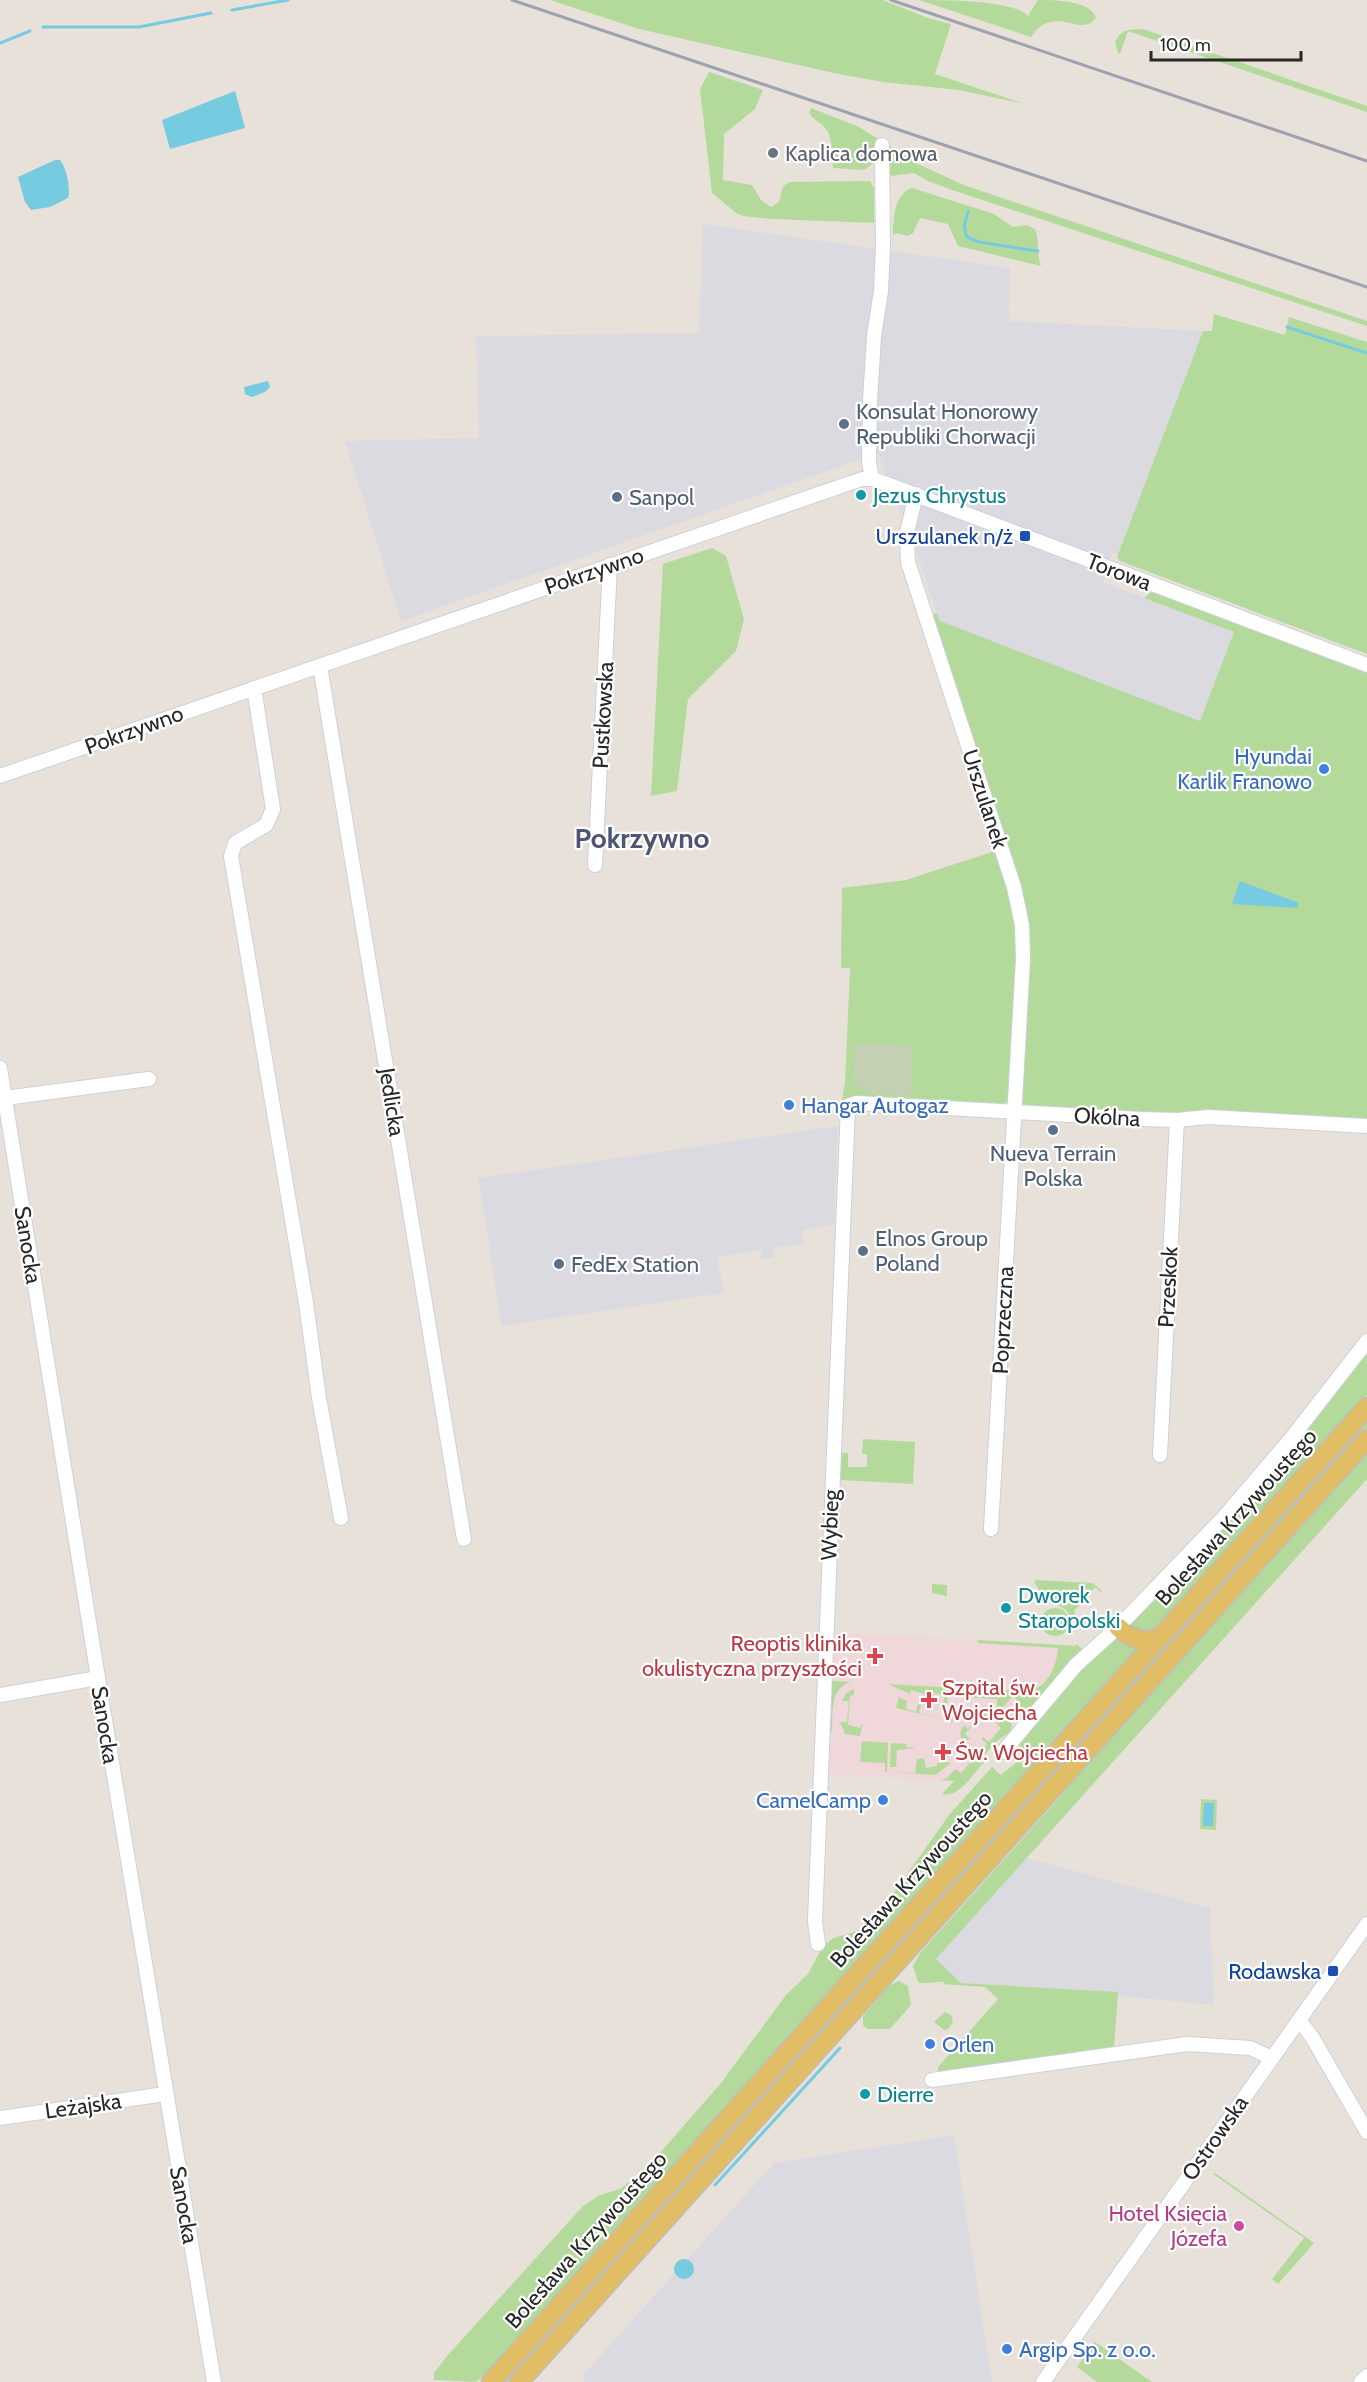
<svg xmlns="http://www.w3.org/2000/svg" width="1367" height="2382" viewBox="0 0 1367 2382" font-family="Cabin,sans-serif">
<rect width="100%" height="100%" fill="#e8e1da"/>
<!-- industrial -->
<g fill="#dcdae1">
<polygon points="703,224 1010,268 1009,321 1203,331 1118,555 1112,553 1103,582 1234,632 1200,721 939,621 914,544 892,493 878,453 401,621 345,441 479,438 476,336 699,333"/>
<polygon points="838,1126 834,1225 802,1230 804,1244 773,1248 774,1258 761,1259 761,1250 717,1257 724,1293 502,1326 478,1178"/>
<polygon points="1027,1858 1210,1908 1214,2005 1028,1987 961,1983 935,1960"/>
<polygon points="954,2135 992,2382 585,2382 583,2375 774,2163"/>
</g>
<!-- medical -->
<polygon fill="#efd7da" points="835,1632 1076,1646 954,1781 828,1774"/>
<!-- green -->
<g fill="#b4da9b">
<polygon points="550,0 883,0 928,18 951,24 935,74 1025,104 959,90 883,82 838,74 639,29"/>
<path d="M919,0C943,0 1015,0 1028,16L1038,0C1053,0 1091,0 1096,18C1081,39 1054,2 1031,37Z"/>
<path d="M1143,29L1367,106V112L1128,31L1120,54L1118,53L1115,42C1121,28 1131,30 1143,29Z"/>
<polygon points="709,72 763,90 755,109 724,134 723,180 752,185 761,200 771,207 779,202 783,186 790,182 870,181 874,188 874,223 771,219 743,216 736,213 712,193 700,89"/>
<path d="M811,108L859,127L918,164L964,185L1367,321V326L952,190L928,181L914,173L891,176L878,160L864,170L833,168C832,157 833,138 826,129C821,122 814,121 809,113Z"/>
<path d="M912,188L994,214L1013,227L1027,225L1035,229C1040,241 1036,253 1041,266L958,246L948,224L920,218L913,233L908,236L896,233L893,235C893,219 894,194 912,188Z"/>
<polygon points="1214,314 1285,335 1289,317 1367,342 1367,654 1120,561 1117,557 1203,331 1212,331"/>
<polygon points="712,548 726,556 744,619 736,651 688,699 677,791 651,796 663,564"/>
<polygon points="1152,591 1367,670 1367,1122 1025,1108 1021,1105 1027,946 931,614 937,614 940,621 1200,721 1234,632 1144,598"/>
<polygon points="998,850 1019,938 1010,1097 1004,1105 841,1106 845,1083 850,968 841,968 842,888 906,880"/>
<polygon points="1367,1348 1367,1395 1158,1626 1149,1633 1131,1629 1130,1623"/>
<polygon points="1367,1416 1367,1431 512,2382 499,2382"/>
<polygon points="863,1439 915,1442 913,1484 840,1480 841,1453 848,1453 848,1467 867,1467 867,1454 862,1454"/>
<path d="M1367,1453V1479L936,1959L961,1983L1118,1992L1114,2049L938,2074V2067L998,1999L985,1987L943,1984L945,1982C935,1981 927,1985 918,1982L913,1966L920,1953L1059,1798L1083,1768Z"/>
<polygon points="1036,1580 1093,1583 1102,1591 1101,1592 1095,1587 1074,1611 1076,1616 1070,1616 1066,1610 1043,1596 1034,1582"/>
<polygon points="932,1584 947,1585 947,1596 932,1593"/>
<circle cx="1055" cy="1622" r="14"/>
<polygon points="1117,1637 1144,1643 483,2376 476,2382 434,2380 434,2373 447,2356 583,2206 600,2195 620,2189 645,2170 721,2083 786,1995 808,1974 823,1946 834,1938 860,1930 878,1915 949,1815 992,1767 1001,1775 1023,1757 1019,1743 1056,1695 1111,1638"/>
<path d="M978,1640L1075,1646L1077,1644L1082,1649L1081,1654L1030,1710L1019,1714L1013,1709L1019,1702L1013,1696L1003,1707H997V1699L963,1697L964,1689L1029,1691C1048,1687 1057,1665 1058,1648L978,1643Z"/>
<path d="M832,1681L851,1682C829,1688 833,1714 832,1733L830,1731Z"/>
<polygon points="888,1684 956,1688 956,1697 948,1696 947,1704 943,1703 945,1696 931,1692 929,1699 927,1699 928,1695 911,1690 910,1694"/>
<polygon points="854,1689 854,1695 850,1696 848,1725 860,1728 863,1723 860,1736 845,1734 840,1722 847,1722 849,1701 842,1701 846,1693"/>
<polygon points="899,1697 907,1701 906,1709 916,1712 918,1704 921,1705 919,1713 945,1720 947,1712 952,1716 953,1722 896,1708"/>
<path d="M977,1713L986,1714L989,1718L988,1720L982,1715L965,1734L970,1739L963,1741C959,1736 960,1730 964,1725L968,1729L976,1720L972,1716Z"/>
<path d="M1004,1718L1010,1719L1012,1725L1010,1732L997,1741L982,1758L985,1761C974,1772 959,1799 942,1794L954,1781L941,1780L948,1777L955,1769L961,1773L973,1760L967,1755L969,1753L975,1757L987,1744L982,1739L983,1737L989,1742L1001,1728L996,1723Z"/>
<polygon points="862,1741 888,1743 887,1772 885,1772 885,1763 860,1762"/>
<polygon points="891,1743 906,1744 906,1747 916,1748 897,1750 896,1767 890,1767"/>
<polygon points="924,1758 926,1768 937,1766 937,1763 949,1762 950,1764 935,1775 889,1772 915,1773 917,1759"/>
<polygon points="1201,1799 1217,1800 1216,1830 1200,1829"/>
<polygon points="899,1981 908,1986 911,2005 890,2029 867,2029 863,2025 863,2016 890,1985"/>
<polygon points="945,2012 951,2015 953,2022 948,2029 944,2030 934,2022"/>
<polygon points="1215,2173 1314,2243 1278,2284 1272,2279 1304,2238 1213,2174"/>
<polygon points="1095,2342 1152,2382 1097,2382 1077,2367"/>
</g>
<!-- cemetery -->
<polygon fill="#c3d0b3" points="855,1043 912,1046 911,1096 866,1093 853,1082"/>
<!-- water -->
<g fill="#76cbe1">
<polygon points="235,91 245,128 170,149 162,120"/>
<path d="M55,160H60C66,167 71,189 68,198L50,207L31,210L25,202L18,177Z"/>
<polygon points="268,381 270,387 265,392 252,397 245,394 244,387"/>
<polygon points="1240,881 1299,903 1297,908 1232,904"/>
<polygon points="1204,1803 1214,1803 1213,1826 1203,1826"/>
<circle cx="684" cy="2269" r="10"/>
</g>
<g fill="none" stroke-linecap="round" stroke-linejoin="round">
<!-- stream -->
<g stroke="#76cbe1" stroke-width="3">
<polyline points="232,10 288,0"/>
<polyline points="43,27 139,27 211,13"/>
<polyline points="0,43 30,31"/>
<polyline points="968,211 964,227 967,237 979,242 1038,251"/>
<polyline points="1287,327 1367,353"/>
<polyline points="715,2185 840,2048"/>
</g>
<!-- minor casing -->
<g stroke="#ccd0db" stroke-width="16">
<g id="minor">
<polyline points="872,479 869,462 870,401 874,336 881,291 883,247 882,145"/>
<polyline points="916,494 907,533 908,562 1014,887 1022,925 1023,959 991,1529"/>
<polyline points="320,666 464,1539"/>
<polyline points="254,688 273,809 266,825 235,843 231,856 306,1303 319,1398 341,1518"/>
<polyline points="0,776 862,479 872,479 887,484 1367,665"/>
<polyline points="595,865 610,565"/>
<polyline points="0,1068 98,1678 214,2382"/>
<polyline points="5,1098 149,1079"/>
<polyline points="1160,1455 1177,1120"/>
<polyline points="0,1695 98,1678"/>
<polyline points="1003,1752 1076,1665 1118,1627 1224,1517 1289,1441 1367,1341"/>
<polyline points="818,1944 815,1921 848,1106 857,1103 1141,1119 1177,1120 1208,1117 1367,1126"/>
<polyline points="1299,2020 1312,2037 1367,2132"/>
<polyline points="932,2080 1187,2044 1250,2048 1272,2058"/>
<polyline points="0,2118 165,2094"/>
<polyline points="1043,2382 1367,1924"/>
<polyline points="1361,2382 1367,2376"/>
</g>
</g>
<!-- major casing -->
<g stroke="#bebebe" stroke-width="21">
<g id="major">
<path d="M1118,1627C1130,1639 1145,1644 1161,1637"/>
<polyline points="491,2382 1367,1407"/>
<polyline points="519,2382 1367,1439"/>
</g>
</g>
<!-- minor -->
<use href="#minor" stroke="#fff" stroke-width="14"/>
<!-- major -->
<use href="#major" stroke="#e1bd66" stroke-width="18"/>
<!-- rail -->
<g stroke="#9da1b0" stroke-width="3">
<polyline points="512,0 1367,287"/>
<polyline points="891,0 1367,161"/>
</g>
</g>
<!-- markers -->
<circle fill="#6b7280" stroke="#fff" stroke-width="2" cx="773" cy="153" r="6"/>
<g fill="#5c6f8a" stroke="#fff" stroke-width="2">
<circle cx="844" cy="424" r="6"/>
<circle cx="617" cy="497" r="6"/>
<circle cx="1053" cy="1130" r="6"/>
<circle cx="863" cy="1251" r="6"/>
<circle cx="559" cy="1264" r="6"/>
</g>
<g fill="#0f9aa8" stroke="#fff" stroke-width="2">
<circle cx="861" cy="495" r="6"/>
<circle cx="1006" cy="1608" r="6"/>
<circle cx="865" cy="2094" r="6"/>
</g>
<g fill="#1a4fb4" stroke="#fff" stroke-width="2">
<rect x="1019" y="530" width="12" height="12" rx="3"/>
<rect x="1327" y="1965" width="12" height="12" rx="3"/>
</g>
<g fill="#3f7fe0" stroke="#fff" stroke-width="2">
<circle cx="1324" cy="769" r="6"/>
<circle cx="789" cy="1105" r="6"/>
<circle cx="883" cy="1800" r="6"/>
<circle cx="930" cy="2044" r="6"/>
<circle cx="1007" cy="2349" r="6"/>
</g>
<g fill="#e0444e" stroke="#fff" stroke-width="2">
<path d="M872 1647h6v6h6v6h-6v6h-6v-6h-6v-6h6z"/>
<path d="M926 1691h6v6h6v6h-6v6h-6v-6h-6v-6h6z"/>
<path d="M940 1743h6v6h6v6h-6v6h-6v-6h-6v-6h6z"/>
</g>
<circle fill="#d1479c" stroke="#fff" stroke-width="2" cx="1239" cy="2226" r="6"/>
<g text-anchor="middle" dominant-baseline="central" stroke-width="4.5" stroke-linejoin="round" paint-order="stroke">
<!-- worship labels -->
<g font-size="22" fill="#5b616d" stroke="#fff" text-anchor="start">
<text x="785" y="153">Kaplica domowa</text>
</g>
<!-- service labels -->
<g font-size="22" fill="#4e5e75" stroke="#fff" text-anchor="start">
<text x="856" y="411">Konsulat Honorowy<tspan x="856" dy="25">Republiki Chorwacji</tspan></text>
<text x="629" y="497">Sanpol</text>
<text x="1053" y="1153" text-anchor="middle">Nueva Terrain<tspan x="1053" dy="25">Polska</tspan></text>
<text x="875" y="1238">Elnos Group<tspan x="875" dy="25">Poland</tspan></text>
<text x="571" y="1264">FedEx Station</text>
</g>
<!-- culture labels -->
<g font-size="22" fill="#0d838f" stroke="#fff" text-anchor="start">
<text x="873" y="495">Jezus Chrystus</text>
<text x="1018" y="1595">Dworek<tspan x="1018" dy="25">Staropolski</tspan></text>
<text x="877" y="2094">Dierre</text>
</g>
<!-- transit labels -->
<g font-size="22" fill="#164399" stroke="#fff" text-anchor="end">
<text x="1013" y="536">Urszulanek n/ż</text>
<text x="1321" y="1971">Rodawska</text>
</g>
<!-- street labels -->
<g font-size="22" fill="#272727" stroke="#fff">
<text transform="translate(594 571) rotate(-19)">Pokrzywno</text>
<text transform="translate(1119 572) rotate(21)">Torowa</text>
<text transform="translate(603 715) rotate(-87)">Pustkowska</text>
<text transform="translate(134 730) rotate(-20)">Pokrzywno</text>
<text transform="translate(985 799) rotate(72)">Urszulanek</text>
<text transform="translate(392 1102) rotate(81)">Jedlicka</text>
<text transform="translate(1107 1117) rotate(3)">Okólna</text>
<text transform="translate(28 1245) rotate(81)">Sanocka</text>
<text transform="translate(1168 1287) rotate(-87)">Przeskok</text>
<text transform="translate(1003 1320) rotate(-87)">Poprzeczna</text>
<text transform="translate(1236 1517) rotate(-48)">Bolesława Krzywoustego</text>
<text transform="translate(830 1525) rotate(-88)">Wybieg</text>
<text transform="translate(105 1725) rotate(81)">Sanocka</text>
<text transform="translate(911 1879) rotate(-48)">Bolesława Krzywoustego</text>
<text transform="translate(83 2106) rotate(-8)">Leżajska</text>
<text transform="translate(1215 2138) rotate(-55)">Ostrowska</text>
<text transform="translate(184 2205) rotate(80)">Sanocka</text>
<text transform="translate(586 2240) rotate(-48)">Bolesława Krzywoustego</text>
</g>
<!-- shop labels -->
<g font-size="22" fill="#366cbe" stroke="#fff" text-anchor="start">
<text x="1312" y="756" text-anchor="end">Hyundai<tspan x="1312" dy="25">Karlik Franowo</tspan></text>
<text x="801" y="1105">Hangar Autogaz</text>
<text x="871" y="1800" text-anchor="end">CamelCamp</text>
<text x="942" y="2044">Orlen</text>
<text x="1019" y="2349">Argip Sp. z o.o.</text>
</g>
<!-- health labels -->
<g font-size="22" fill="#be3a42" stroke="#fff" text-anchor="start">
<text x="862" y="1643" text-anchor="end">Reoptis klinika<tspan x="862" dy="25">okulistyczna przyszłości</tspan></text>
<text x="942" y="1687">Szpital św.<tspan x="942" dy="25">Wojciecha</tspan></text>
<text x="955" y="1752">Św. Wojciecha</text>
</g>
<!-- hotel labels -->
<g font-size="22" fill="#b23c85" stroke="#fff" text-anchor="end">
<text x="1227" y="2213">Hotel Księcia<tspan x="1227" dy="25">Józefa</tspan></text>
</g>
<!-- district labels -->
<g font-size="28" font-weight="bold" fill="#4d5672" stroke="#fff">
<text x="642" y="838">Pokrzywno</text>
</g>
</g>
<!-- scale -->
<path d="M1151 51v9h150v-9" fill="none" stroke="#272727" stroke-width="3"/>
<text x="1160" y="51" font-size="18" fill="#272727" stroke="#ffffff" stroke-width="4.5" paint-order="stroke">100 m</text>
</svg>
